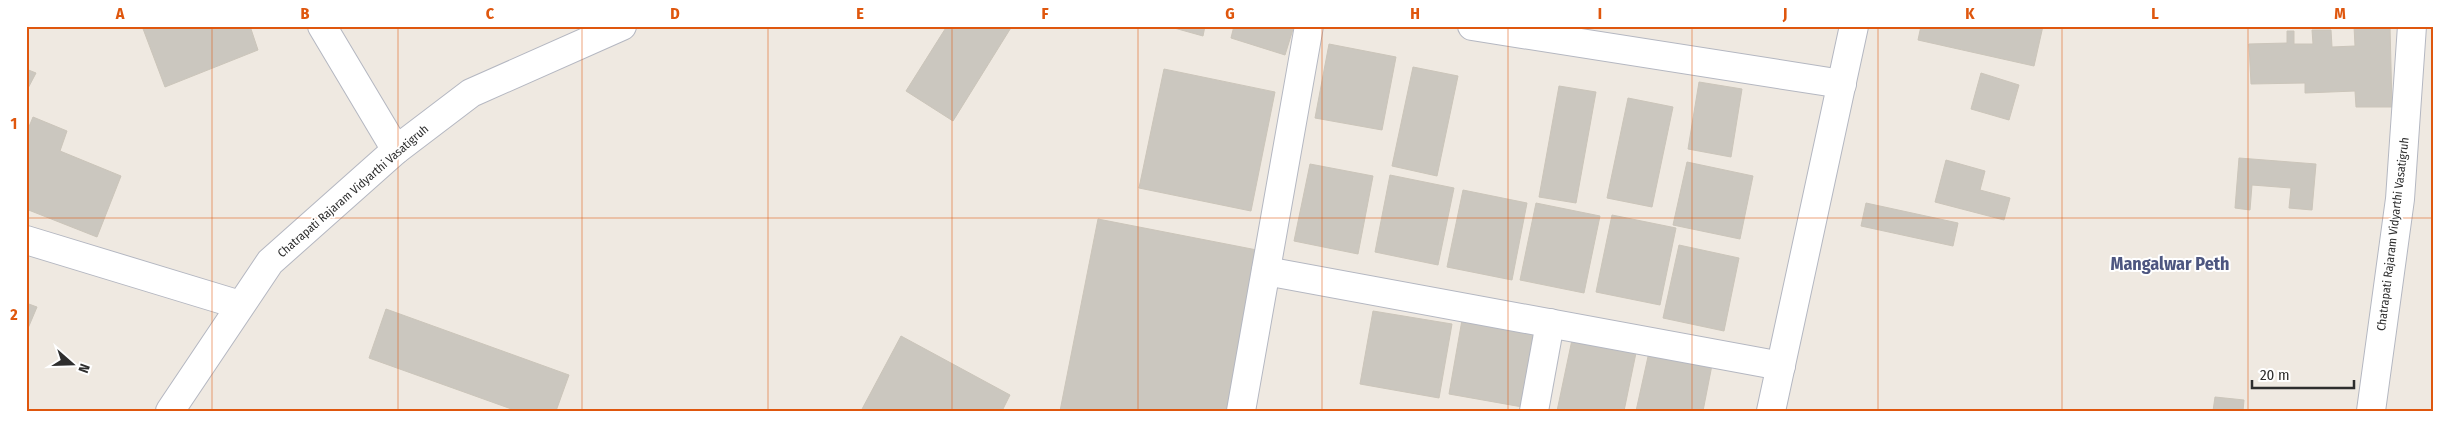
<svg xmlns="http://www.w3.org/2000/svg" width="2460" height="437" viewBox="0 0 2460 437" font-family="'Fira Sans Condensed',sans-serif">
<rect width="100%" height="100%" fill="#efe9e1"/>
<!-- building -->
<g fill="#cbc7bf" stroke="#cbc5ba">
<polygon points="142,26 250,26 258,50 165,87"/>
<polygon points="947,26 1012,26 953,121 906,91"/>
<polygon points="1167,26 1205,26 1203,36"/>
<polygon points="1234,26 1294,26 1285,55 1231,38"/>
<polygon points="1921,26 2043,26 2034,66 1918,40"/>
<polygon points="2354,26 2390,26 2392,107 2356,107 2355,91 2305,93 2305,83 2251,84 2249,44 2287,43 2287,31 2294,31 2294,44 2313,44 2312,30 2331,30 2332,47 2355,46"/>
<polygon points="1329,44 1396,57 1382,130 1315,118"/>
<polygon points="1413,67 1458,76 1437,176 1392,166"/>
<polygon points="26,69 36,73 26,92"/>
<polygon points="1164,69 1275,92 1251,211 1139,188"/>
<polygon points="1981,73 2019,85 2009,120 1971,109"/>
<polygon points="1699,82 1742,89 1731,157 1688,149"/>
<polygon points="1559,86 1596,92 1576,203 1539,197"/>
<polygon points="1628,98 1673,107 1652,207 1607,198"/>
<polygon points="33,117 67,131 60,151 121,176 97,237 26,209 26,134"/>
<polygon points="2239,158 2316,164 2312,210 2289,208 2291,188 2252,185 2250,210 2235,208"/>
<polygon points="1946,160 1985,171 1980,190 2010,198 2004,220 1935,202"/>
<polygon points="1687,162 1753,176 1740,239 1673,225"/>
<polygon points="1310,164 1373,176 1358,254 1294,241"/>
<polygon points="1390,175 1454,188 1438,265 1375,252"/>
<polygon points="1463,190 1527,203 1512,280 1447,267"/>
<polygon points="1536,203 1600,216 1584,293 1520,280"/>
<polygon points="1866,203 1958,223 1953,246 1861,226"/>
<polygon points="1612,215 1676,228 1660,305 1596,292"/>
<polygon points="1098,219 1262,251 1230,411 1060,411"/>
<polygon points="1679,245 1739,258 1724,331 1663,318"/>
<polygon points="26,303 37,307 26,333"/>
<polygon points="386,309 569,375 556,411 517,411 369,358"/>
<polygon points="1373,311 1452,324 1439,398 1360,384"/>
<polygon points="1462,320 1541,334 1528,408 1449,394"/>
<polygon points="1573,335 1637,348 1624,411 1557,411"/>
<polygon points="901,336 1010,395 1002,411 861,411"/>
<polygon points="1649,352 1712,365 1703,411 1636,411"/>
<polygon points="2215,397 2244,400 2243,411 2213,411"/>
</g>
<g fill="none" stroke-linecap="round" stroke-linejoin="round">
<!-- street casing -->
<g stroke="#b4b7c1" stroke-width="30">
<g id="street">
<polyline points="322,26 396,150"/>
<polyline points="1472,26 1842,84"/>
<polyline points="26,240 240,305"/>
<polyline points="1266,271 1781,366"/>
<polyline points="170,411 270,262 396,150 471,93 622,26"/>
<polyline points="1241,411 1309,26"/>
<polyline points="1534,411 1550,323"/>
<polyline points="1771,411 1854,26"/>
</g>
</g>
<!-- secondary casing -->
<g stroke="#b4b7c1" stroke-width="30">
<polyline id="secondary" points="2371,411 2400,199 2412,26"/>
</g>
<!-- street -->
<use href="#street" stroke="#fff" stroke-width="28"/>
<!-- secondary -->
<use href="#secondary" stroke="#fff" stroke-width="28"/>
</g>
<!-- grid -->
<path fill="none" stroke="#df570e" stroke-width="1" stroke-opacity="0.55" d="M212,26V411M398,26V411M582,26V411M768,26V411M952,26V411M1138,26V411M1322,26V411M1508,26V411M1692,26V411M1878,26V411M2062,26V411M2248,26V411M26,218H2434"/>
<g text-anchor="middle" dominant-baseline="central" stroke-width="4" stroke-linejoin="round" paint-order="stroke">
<!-- street labels -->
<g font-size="12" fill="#2e2e2e" stroke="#fff">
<text transform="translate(353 191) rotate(-41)">Chatrapati Rajaram Vidyarthi Vasatigruh</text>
<text transform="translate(2393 234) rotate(-83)">Chatrapati Rajaram Vidyarthi Vasatigruh</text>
</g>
<!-- district labels -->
<g font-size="18" font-weight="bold" fill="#4d5680" stroke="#fff">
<text x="2170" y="264">Mangalwar Peth</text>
</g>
</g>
<!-- border -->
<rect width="2460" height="437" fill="none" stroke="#ffffff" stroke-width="55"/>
<!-- north arrow -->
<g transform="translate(72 364) rotate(110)" stroke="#ffffff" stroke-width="4" paint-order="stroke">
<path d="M0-4L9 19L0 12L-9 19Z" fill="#2e2e2e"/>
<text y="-8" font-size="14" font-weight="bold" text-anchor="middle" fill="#2e2e2e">N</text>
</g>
<!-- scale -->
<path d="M2252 380v8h102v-8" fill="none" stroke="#2e2e2e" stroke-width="2.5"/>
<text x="2260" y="380" font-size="15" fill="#2e2e2e" stroke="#ffffff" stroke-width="4" paint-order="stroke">20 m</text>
<rect x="28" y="28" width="2404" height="382" fill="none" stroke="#df570e" stroke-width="2"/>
<g font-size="16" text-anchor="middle" font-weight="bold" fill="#df570e">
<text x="120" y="19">A</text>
<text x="305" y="19">B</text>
<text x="490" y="19">C</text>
<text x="675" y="19">D</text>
<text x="860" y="19">E</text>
<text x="1045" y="19">F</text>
<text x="1230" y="19">G</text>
<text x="1415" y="19">H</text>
<text x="1600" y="19">I</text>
<text x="1785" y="19">J</text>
<text x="1970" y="19">K</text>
<text x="2155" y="19">L</text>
<text x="2340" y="19">M</text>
<text x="14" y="129">1</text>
<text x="14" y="320">2</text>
</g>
</svg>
